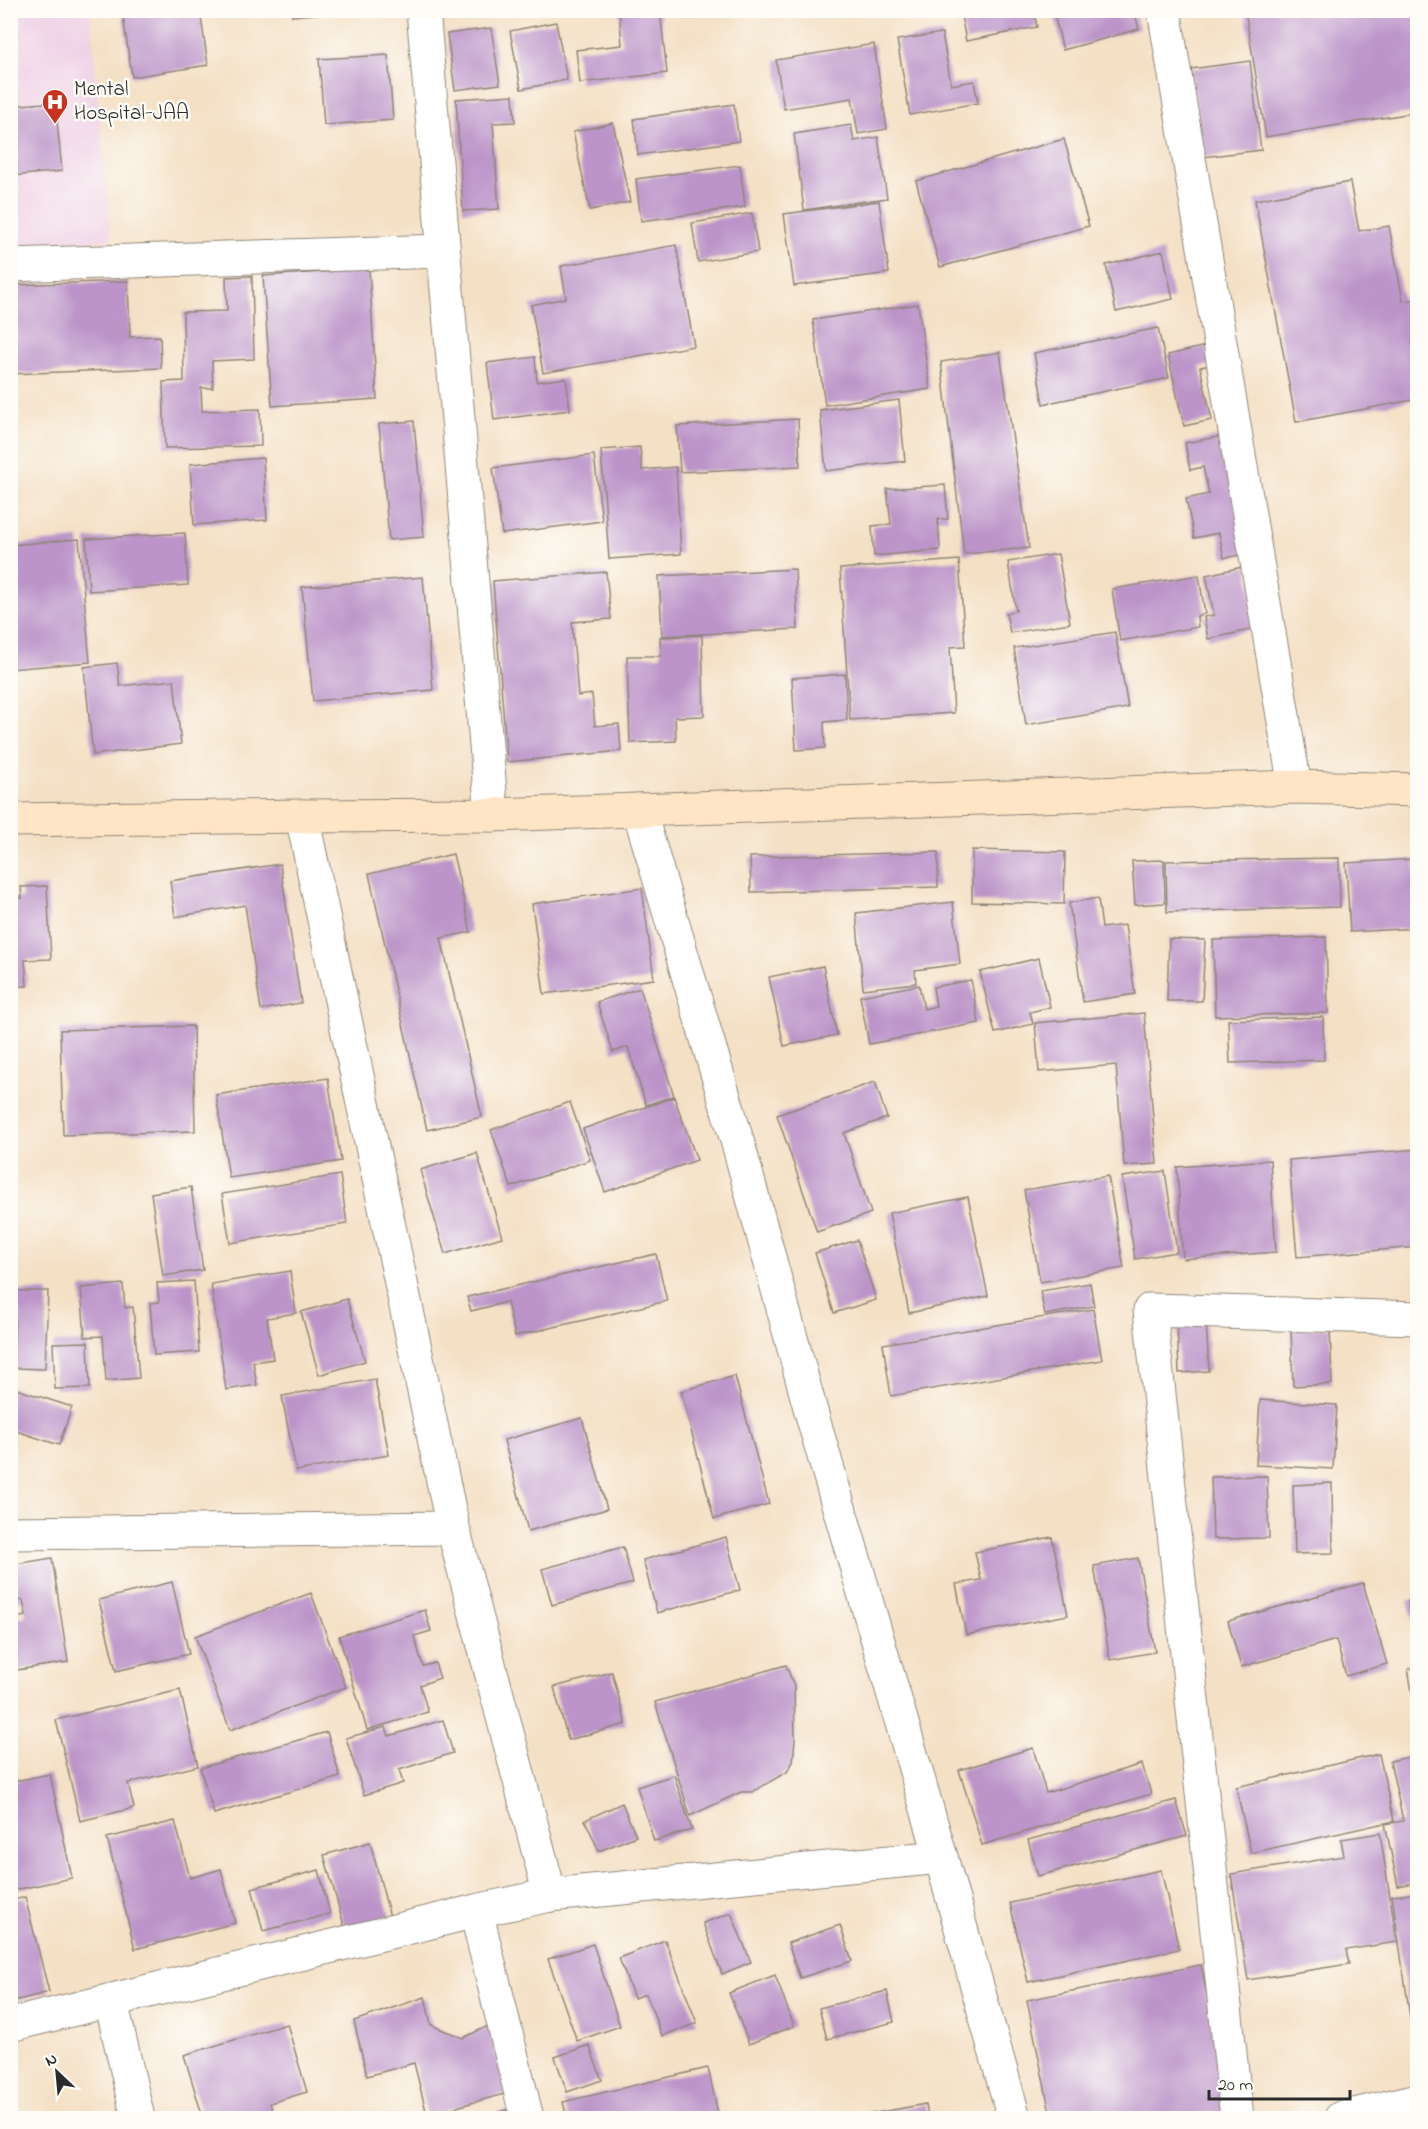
<svg xmlns="http://www.w3.org/2000/svg" width="1428" height="2129" viewBox="0 0 1428 2129" font-family="'Indie Flower',sans-serif">
<rect width="100%" height="100%" fill="#fdfcf7"/>
<filter id="ink" filterUnits="userSpaceOnUse"><feTurbulence type="fractalNoise" baseFrequency=".0167" numOctaves="2"/><feDisplacementMap in="SourceGraphic" scale="12" xChannelSelector="R" yChannelSelector="G"/><feConvolveMatrix kernelMatrix="1 2 1 2 8 2 1 2 1" color-interpolation-filters="sRGB"/></filter>
<filter id="wash" filterUnits="userSpaceOnUse"><feTurbulence type="fractalNoise" baseFrequency=".008" numOctaves="4" result="noise"/><feDisplacementMap in="SourceGraphic" scale="24" xChannelSelector="R" yChannelSelector="G"/><feGaussianBlur stdDeviation="1.35" result="paint"/><feColorMatrix in="noise" values="0 0 0 0 0 0 0 0 0 0 0 0 0 0 0 0 0 1.4 0 .05"/><feComposite in="paint" operator="in"/></filter>
<g filter="url(#wash)">
<rect width="100%" height="100%" fill="#f4e0c5"/>
<!-- built -->
<polygon fill="#efd0e6" points="10,11 90,11 111,240 11,244"/>
<g id="blocks">
<!-- building -->
<g fill="#bc94c9">
<polygon points="122,10 200,10 208,65 132,77"/>
<polygon points="291,10 338,10 338,12 292,16"/>
<polygon points="443,10 470,10 470,12 444,15"/>
<polygon points="619,10 660,10 667,73 580,83 576,50 622,45"/>
<polygon points="674,10 708,10 708,12 675,16"/>
<polygon points="960,10 1034,10 1037,27 966,41"/>
<polygon points="1053,10 1134,10 1139,29 1063,50"/>
<polygon points="1245,10 1418,10 1418,112 1266,137"/>
<polygon points="556,22 567,80 521,89 510,31"/>
<polygon points="491,28 500,84 455,90 447,34"/>
<polygon points="942,33 951,85 974,81 978,103 910,115 897,40"/>
<polygon points="874,44 887,129 858,134 852,98 784,109 776,60"/>
<polygon points="388,55 393,120 324,125 319,59"/>
<polygon points="1250,61 1261,150 1203,157 1191,69"/>
<polygon points="513,95 515,122 493,123 499,209 463,211 456,99"/>
<polygon points="55,102 62,171 12,176 10,106"/>
<polygon points="734,104 739,141 638,155 634,119"/>
<polygon points="613,123 630,202 590,210 573,132"/>
<polygon points="851,125 854,141 878,137 887,198 804,210 794,134"/>
<polygon points="1064,139 1089,226 940,267 916,181"/>
<polygon points="740,165 745,207 641,221 636,179"/>
<polygon points="1350,182 1359,231 1389,226 1403,301 1418,299 1418,399 1296,422 1255,200"/>
<polygon points="879,201 889,273 794,286 784,214"/>
<polygon points="752,213 758,252 698,262 692,223"/>
<polygon points="676,245 694,346 543,373 531,305 566,298 561,266"/>
<polygon points="1163,251 1173,299 1116,312 1106,265"/>
<polygon points="369,269 377,399 272,406 263,276"/>
<polygon points="252,276 254,359 212,361 213,388 201,388 202,411 260,409 261,446 165,448 163,382 184,381 183,312 227,311 226,277"/>
<polygon points="128,281 130,337 160,336 161,368 10,374 10,285"/>
<polygon points="918,304 930,389 825,405 813,320"/>
<polygon points="1158,328 1169,378 1043,404 1034,353"/>
<polygon points="1206,346 1210,365 1200,367 1212,420 1184,426 1168,355"/>
<polygon points="1000,352 1029,548 964,554 941,362"/>
<polygon points="535,357 537,382 566,378 570,410 494,420 487,363"/>
<polygon points="899,400 905,461 826,471 820,410"/>
<polygon points="10,413 12,413 14,469 10,469"/>
<polygon points="798,419 800,466 680,472 677,426"/>
<polygon points="414,421 424,537 389,540 379,424"/>
<polygon points="1222,436 1246,554 1224,558 1219,533 1194,538 1186,499 1209,494 1203,467 1190,470 1185,443"/>
<polygon points="640,447 642,470 676,467 681,554 609,559 601,450"/>
<polygon points="594,455 602,521 502,534 493,468"/>
<polygon points="263,458 267,520 194,525 190,464"/>
<polygon points="945,485 948,519 938,519 940,550 874,556 872,526 891,524 887,489"/>
<polygon points="185,533 188,585 89,591 86,539"/>
<polygon points="79,539 90,662 10,669 10,630 14,629 10,591 10,545"/>
<polygon points="1058,554 1070,623 1010,633 1006,613 1016,611 1008,562"/>
<polygon points="959,560 965,646 950,647 954,713 850,720 840,569"/>
<polygon points="1247,566 1259,628 1208,639 1204,617 1214,615 1206,575"/>
<polygon points="795,569 798,629 662,636 659,576"/>
<polygon points="606,572 611,619 572,622 578,696 592,694 595,726 619,724 621,751 507,762 493,581"/>
<polygon points="1199,575 1205,614 1197,616 1198,627 1120,641 1112,589"/>
<polygon points="423,577 433,690 313,701 302,587"/>
<polygon points="1115,632 1128,708 1026,725 1014,648"/>
<polygon points="702,635 704,716 675,717 676,741 630,743 627,656 661,656 660,637"/>
<polygon points="117,663 120,686 174,680 181,744 93,755 84,667"/>
<polygon points="845,674 847,720 824,722 825,748 796,750 792,678"/>
<polygon points="972,850 1065,852 1064,904 972,902"/>
<polygon points="938,852 938,887 751,892 750,857"/>
<polygon points="453,854 471,932 441,938 482,1117 427,1130 369,874"/>
<polygon points="1339,858 1340,907 1167,912 1166,861"/>
<polygon points="1415,859 1418,928 1350,932 1346,863"/>
<polygon points="1164,860 1165,903 1135,905 1132,861"/>
<polygon points="280,864 301,1003 261,1010 245,905 175,917 170,881"/>
<polygon points="47,886 51,959 25,960 27,986 10,987 10,898 22,898 21,887"/>
<polygon points="642,888 654,979 544,994 532,904"/>
<polygon points="1098,898 1102,928 1125,925 1135,994 1083,1002 1069,903"/>
<polygon points="953,902 960,964 915,970 916,983 863,989 856,913"/>
<polygon points="1326,937 1328,1013 1215,1016 1213,940"/>
<polygon points="1169,939 1205,940 1202,1001 1167,1001"/>
<polygon points="1039,958 1050,1007 1030,1012 1033,1024 995,1033 980,972"/>
<polygon points="823,966 837,1035 784,1046 769,977"/>
<polygon points="971,980 979,1023 869,1044 860,996 919,985 924,1009 936,1006 933,987"/>
<polygon points="640,988 674,1096 646,1105 628,1047 613,1052 597,1002"/>
<polygon points="1144,1013 1157,1164 1124,1166 1116,1065 1039,1072 1035,1023"/>
<polygon points="1323,1017 1324,1060 1230,1063 1228,1020"/>
<polygon points="193,1026 195,1131 63,1135 60,1030"/>
<polygon points="328,1078 341,1161 229,1178 216,1095"/>
<polygon points="875,1082 887,1118 844,1133 871,1213 817,1232 777,1115"/>
<polygon points="674,1097 697,1160 605,1192 583,1129"/>
<polygon points="570,1102 590,1160 511,1187 491,1130"/>
<polygon points="1418,1149 1418,1247 1297,1257 1289,1160"/>
<polygon points="477,1153 502,1237 445,1254 420,1170"/>
<polygon points="1270,1160 1276,1252 1183,1259 1177,1167"/>
<polygon points="1165,1171 1177,1252 1135,1259 1122,1177"/>
<polygon points="340,1175 347,1224 230,1243 222,1194"/>
<polygon points="1108,1176 1124,1268 1040,1282 1024,1190"/>
<polygon points="191,1187 203,1270 163,1276 151,1193"/>
<polygon points="968,1197 988,1296 909,1313 889,1213"/>
<polygon points="857,1240 876,1300 834,1313 815,1253"/>
<polygon points="656,1254 667,1301 515,1336 507,1302 471,1311 467,1297"/>
<polygon points="290,1271 296,1313 267,1318 273,1359 253,1362 257,1385 226,1390 211,1284"/>
<polygon points="194,1281 199,1352 154,1355 150,1303 159,1302 157,1283"/>
<polygon points="1090,1283 1094,1306 1045,1315 1040,1291"/>
<polygon points="123,1284 125,1308 133,1307 139,1378 106,1381 103,1336 85,1337 81,1288"/>
<polygon points="16,1291 48,1291 45,1369 13,1368"/>
<polygon points="347,1299 365,1361 319,1375 301,1312"/>
<polygon points="1093,1309 1102,1360 891,1396 883,1344"/>
<polygon points="1206,1321 1209,1371 1179,1373 1177,1323"/>
<polygon points="1330,1328 1332,1384 1293,1386 1291,1329"/>
<polygon points="88,1342 90,1388 55,1389 53,1343"/>
<polygon points="735,1376 769,1504 714,1519 681,1391"/>
<polygon points="375,1379 389,1455 296,1471 282,1396"/>
<polygon points="10,1387 72,1407 59,1445 10,1429"/>
<polygon points="1260,1400 1337,1405 1333,1469 1256,1465"/>
<polygon points="582,1418 607,1509 528,1531 504,1440"/>
<polygon points="1267,1476 1269,1538 1213,1539 1211,1477"/>
<polygon points="1332,1483 1333,1553 1295,1554 1293,1485"/>
<polygon points="726,1537 740,1590 657,1613 643,1560"/>
<polygon points="1052,1537 1068,1615 966,1635 956,1584 981,1580 975,1552"/>
<polygon points="623,1547 633,1583 552,1605 542,1569"/>
<polygon points="52,1558 68,1662 10,1671 10,1619 26,1616 23,1600 10,1602 10,1565"/>
<polygon points="1138,1558 1155,1652 1110,1660 1094,1566"/>
<polygon points="172,1582 189,1654 116,1671 99,1600"/>
<polygon points="1363,1583 1387,1664 1346,1676 1336,1640 1241,1667 1228,1621"/>
<polygon points="311,1593 346,1687 230,1730 195,1636"/>
<polygon points="1418,1598 1418,1630 1417,1630 1408,1601"/>
<polygon points="425,1610 431,1631 414,1636 423,1666 435,1663 440,1678 420,1685 428,1712 367,1730 339,1636"/>
<polygon points="786,1665 794,1686 795,1739 793,1762 787,1772 752,1792 741,1792 690,1816 655,1702"/>
<polygon points="1418,1667 1418,1708 1415,1708 1408,1669"/>
<polygon points="612,1672 626,1724 568,1740 554,1687"/>
<polygon points="180,1690 198,1766 128,1783 134,1808 80,1821 56,1720"/>
<polygon points="443,1720 453,1753 399,1770 403,1783 364,1795 346,1738 386,1727 389,1736"/>
<polygon points="327,1732 340,1777 214,1814 200,1768"/>
<polygon points="1033,1748 1046,1793 1142,1764 1151,1794 982,1845 959,1770"/>
<polygon points="1379,1754 1394,1821 1251,1853 1236,1787"/>
<polygon points="1418,1755 1418,1882 1398,1886 1385,1824 1403,1821 1390,1761"/>
<polygon points="50,1774 72,1878 10,1891 10,1782"/>
<polygon points="674,1775 692,1830 654,1841 637,1787"/>
<polygon points="1176,1800 1187,1836 1038,1876 1028,1840"/>
<polygon points="622,1803 636,1836 599,1851 585,1820"/>
<polygon points="175,1821 190,1878 221,1869 235,1923 135,1949 107,1838"/>
<polygon points="1380,1833 1397,1942 1346,1950 1349,1964 1248,1980 1231,1874 1344,1856 1341,1839"/>
<polygon points="370,1842 390,1917 345,1929 324,1855"/>
<polygon points="319,1870 330,1914 263,1931 252,1888"/>
<polygon points="1161,1870 1179,1949 1028,1982 1010,1903"/>
<polygon points="1418,1893 1418,2057 1416,2057 1392,1896"/>
<polygon points="25,1897 49,1992 10,2002 10,1901"/>
<polygon points="731,1913 751,1962 722,1974 703,1923"/>
<polygon points="840,1925 852,1961 800,1978 788,1943"/>
<polygon points="665,1940 697,2023 662,2036 646,1994 634,1998 619,1958"/>
<polygon points="593,1944 620,2026 577,2041 548,1959"/>
<polygon points="1201,1965 1232,2118 1051,2118 1027,2000"/>
<polygon points="775,1975 794,2026 749,2044 729,1993"/>
<polygon points="887,1991 894,2022 827,2039 819,2008"/>
<polygon points="425,1997 431,2025 463,2038 488,2026 508,2093 427,2115 414,2063 367,2076 354,2021"/>
<polygon points="287,2024 307,2092 270,2103 275,2118 203,2118 184,2055"/>
<polygon points="589,2045 602,2080 567,2092 555,2057"/>
<polygon points="708,2068 719,2118 567,2118 563,2102"/>
<polygon points="926,2104 928,2118 854,2118 854,2117"/>
<polygon points="511,2109 514,2118 477,2118"/>
</g>
</g>
</g>
<g filter="url(#ink)">
<use href="#blocks" fill-opacity="0" stroke="#908678" stroke-width="1.5"/>
<g fill="none" stroke-linecap="round" stroke-linejoin="round">
<!-- minor casing -->
<g stroke="#908678" stroke-width="35">
<g id="minor">
<polyline points="423,10 492,815"/>
<polyline points="1164,10 1295,787"/>
<polyline points="10,265 443,251"/>
<polyline points="302,816 453,1528 550,1895"/>
<polyline points="10,1533 453,1528"/>
<polyline points="476,1911 527,2118"/>
<polyline points="111,2001 138,2118"/>
<polyline points="10,2025 476,1911 550,1895 941,1857"/>
<polyline points="1237,2118 1150,1310 1418,1318"/>
<polyline points="1341,2118 1418,2100"/>
</g>
</g>
<!-- tertiary casing -->
<g stroke="#908678" stroke-width="35">
<polyline id="tertiary" points="639,810 739,1147 812,1415 941,1857 1014,2118"/>
</g>
<!-- secondary casing -->
<g stroke="#908678" stroke-width="35">
<polyline id="secondary" points="10,820 302,816 492,815 1295,787 1418,790"/>
</g>
<!-- minor -->
<use href="#minor" stroke="#fff" stroke-width="33"/>
<!-- tertiary -->
<use href="#tertiary" stroke="#fff" stroke-width="33"/>
<!-- secondary -->
<use href="#secondary" stroke="#fde5c5" stroke-width="33"/>
</g>
</g>
<!-- icons -->
<defs>
<g id="hospital-pin" transform="scale(1.35)"><path d="M0 17L-7.5 6A9.5 9.5 0 1 1 7.5 6Z" fill="#c8321e" stroke="#fdfcf7"/><path d="M-5-5h3v3.5h4V-5h3V5h-3V1.5h-4V5h-3Z" fill="#fff"/></g>
</defs>
<g fill-rule="evenodd">
<use href="#hospital-pin" x="55" y="102"/>
</g>
<g text-anchor="middle" dominant-baseline="central" stroke-width="5" stroke-linejoin="round" paint-order="stroke">
<!-- poi labels -->
<g font-size="21" fill="#2b2b2b" stroke="#fdfcf7" text-anchor="start">
<text x="74" y="90">Mental<tspan x="74" dy="24">Hospital-JAA</tspan></text>
</g>
</g>
<!-- margin -->
<rect width="1428" height="2129" fill="none" stroke="#fdfcf7" stroke-width="36"/>
<!-- north arrow -->
<g transform="translate(57 2072) rotate(334)" stroke="#fdfcf7" stroke-width="4.5" paint-order="stroke">
<path d="M0-4.5L10 22L0 15L-10 22Z" fill="#2b2b2b"/>
<text y="-9" font-size="16" font-weight="bold" text-anchor="middle" fill="#2b2b2b">N</text>
</g>
<!-- scale -->
<path d="M1209 2090v9h141v-9" fill="none" stroke="#2b2b2b" stroke-width="3"/>
<text x="1218" y="2090" font-size="18" fill="#2b2b2b" stroke="#fdfcf7" stroke-width="4.5" paint-order="stroke">20 m</text>
</svg>
